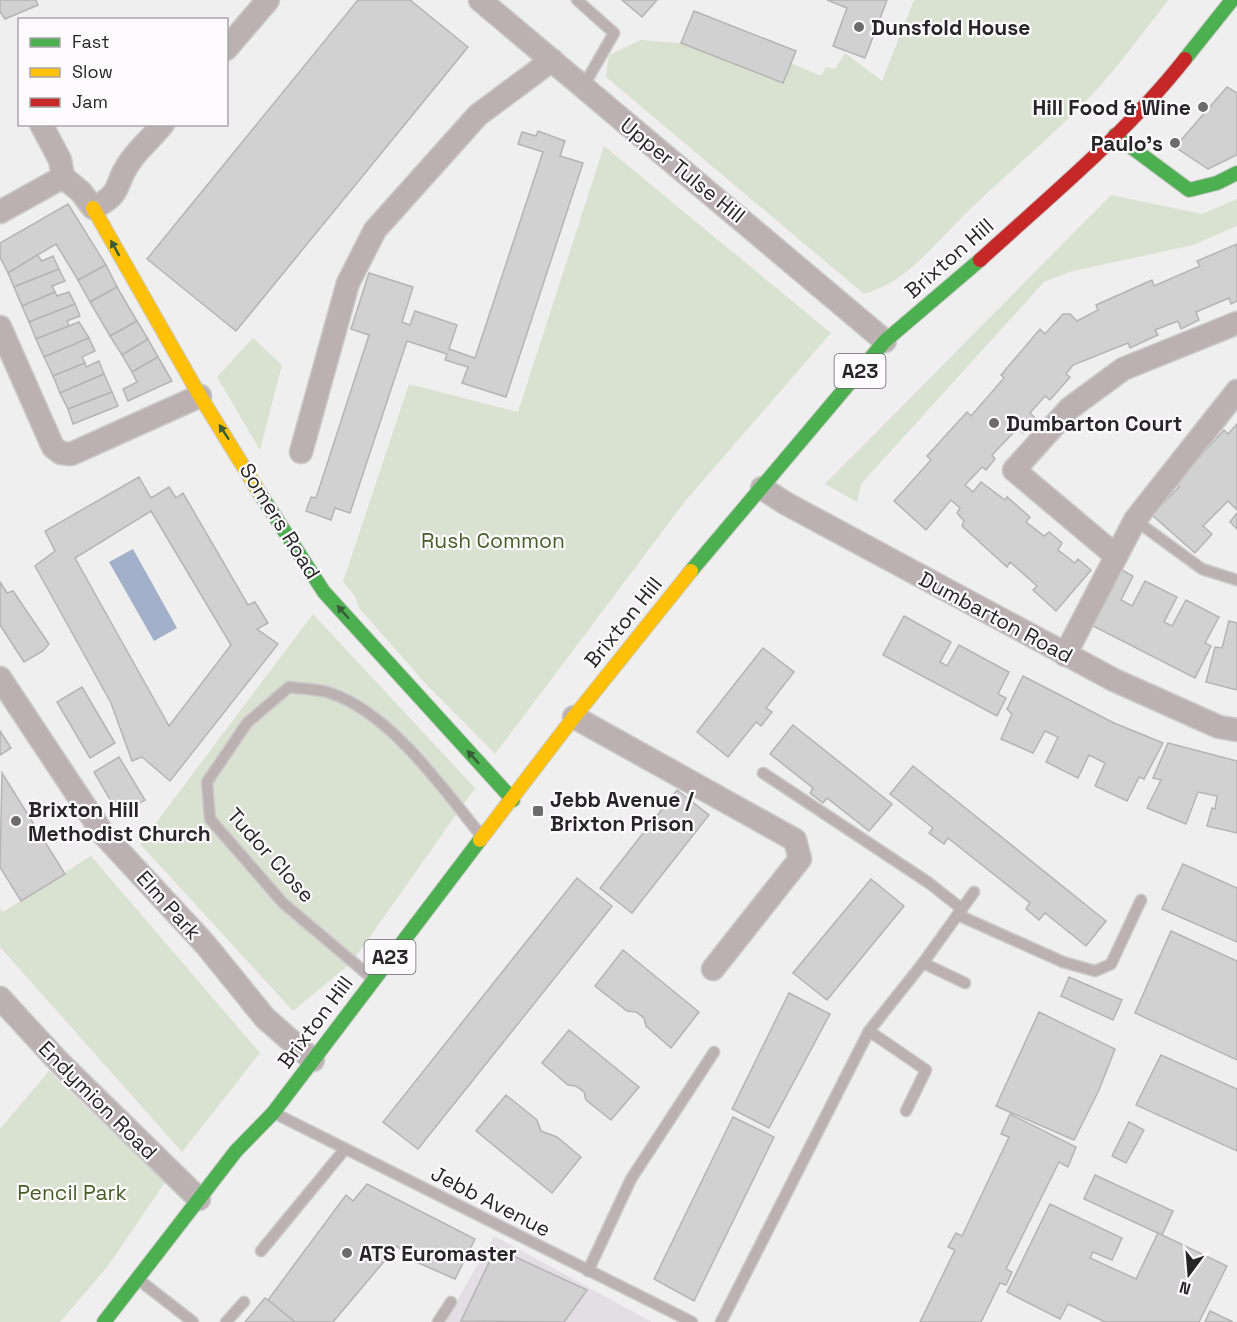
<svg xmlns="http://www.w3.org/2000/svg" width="1237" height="1322" viewBox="0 0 1237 1322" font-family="'Space Grotesk',sans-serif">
<rect width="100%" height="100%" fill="#f0eff0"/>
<!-- built -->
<polygon fill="#e2dee3" points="494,1236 652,1322 445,1322"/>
<!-- green -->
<g fill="#d9e2d0">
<path d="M914,0H1168C1146,29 1124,59 1100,86C1060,130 1013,168 970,209C938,240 908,282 864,294L606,77L609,55L641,40L681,43L783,83L791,63L821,76L826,67L835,69L845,53L882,81Z"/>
<polygon points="604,146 831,333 686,500 495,754 426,684 359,608 355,596 343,582 409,384 518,412"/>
<polygon points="1111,195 1202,214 1237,199 1237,226 1193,245 1069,272 1044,282 861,484 857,502 825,484"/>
<polygon points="253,338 282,365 260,450 217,377"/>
<polygon points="313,614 475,788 352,962 293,1011 140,844"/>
<polygon points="91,856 260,1053 182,1152 0,947 0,908 3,912"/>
<polygon points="49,1071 165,1182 108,1266 60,1322 0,1322 0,1129"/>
</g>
<!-- water -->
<polygon fill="#a2b1c9" points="133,549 177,628 154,641 109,562"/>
<!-- building -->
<g fill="#d2d1d1" stroke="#b5b4b4" stroke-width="1.5" fill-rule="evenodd">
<polygon points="0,0 36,0 38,5 5,19 0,12"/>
<polygon points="358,0 410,0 468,47 236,331 147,259"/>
<polygon points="622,0 657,0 642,17"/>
<polygon points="827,0 887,0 865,58 833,46 847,8"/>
<polygon points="694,11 796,51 783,83 681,43"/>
<polygon points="1227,87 1237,93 1237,155 1208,169 1175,147"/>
<polygon points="538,131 565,141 560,156 583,163 506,397 462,383 468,367 445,360 447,354 407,341 350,513 335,508 331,520 306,511 311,497 316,498 369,335 351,329 369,273 413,287 402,322 410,325 415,311 457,325 449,349 475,358 543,152 518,144 522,132 536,136"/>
<polygon points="68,204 106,265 78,280 56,244 8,273 0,257 0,243"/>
<polygon points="1237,244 1237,301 1231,304 1229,298 1196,312 1199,320 1181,329 1178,321 1155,330 1158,335 1130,348 1128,343 1073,365 1066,374 1070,377 1050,400 1045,396 1030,413 1035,418 1023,433 1018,428 992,455 995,459 986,470 982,467 965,485 973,492 981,482 1005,500 1007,497 1030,517 1026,522 1044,536 1049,532 1062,543 1058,550 1075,563 1078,559 1091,570 1056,611 1033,590 1037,586 1010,562 1007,567 962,526 964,521 957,513 960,508 951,500 926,530 894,501 931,460 927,456 967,412 971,416 1004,378 1001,375 1040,329 1045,334 1063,314 1070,314 1077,321 1098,310 1096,305 1152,280 1154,286 1200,266 1197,261"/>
<polygon points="37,255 42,261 53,256 59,269 14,287 8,273"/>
<polygon points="106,265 117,287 90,302 78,280"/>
<polygon points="59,269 65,281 52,286 55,292 22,306 14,287"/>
<polygon points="117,287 137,321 110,336 90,302"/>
<polygon points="55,292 57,296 69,292 75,304 29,322 22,306"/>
<polygon points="75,304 80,316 67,321 69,326 36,339 29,322"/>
<polygon points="137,321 148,339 122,355 110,336"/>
<polygon points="79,322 89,338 44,357 36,339"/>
<polygon points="89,338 95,351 82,357 85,363 53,376 44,357"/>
<polygon points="148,339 158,357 132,372 122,355"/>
<polygon points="158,357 172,381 128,401 123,389 137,382 132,372"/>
<polygon points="99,361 104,374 60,393 53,376 85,363 86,367"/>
<polygon points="104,374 112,392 68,409 60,393"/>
<polygon points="112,392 118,406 73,424 68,409"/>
<polygon points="1237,424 1237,510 1228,501 1203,526 1212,534 1195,553 1152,515 1179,487 1176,483 1224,430 1228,434"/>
<path d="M139,477L151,498L169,487L176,498L183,493L248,605L255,602L268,623L257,629L278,644L170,781L142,757L132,761L111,703L35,566L55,551L45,531ZM151,511L231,645L169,726L75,558Z"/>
<polygon points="1237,513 1237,529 1230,522"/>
<polygon points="1120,569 1133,576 1121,600 1132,606 1145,581 1177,597 1164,622 1172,626 1186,600 1219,617 1205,643 1211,646 1195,678 1091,625"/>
<polygon points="0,582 7,593 13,591 49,644 43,651 24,662 0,625"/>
<polygon points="904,616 951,642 940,662 947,666 959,645 1009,672 998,694 1006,698 997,716 883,655"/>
<polygon points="1229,621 1237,623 1237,690 1206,682 1215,647 1222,648"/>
<polygon points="763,648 794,672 766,708 772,712 761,726 756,722 728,757 697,732"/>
<polygon points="1023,676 1114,723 1163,743 1144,779 1139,777 1127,801 1095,786 1105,763 1089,755 1078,778 1046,762 1058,737 1045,731 1033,753 1001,739 1012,714 1007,709"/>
<polygon points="82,687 115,743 90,758 57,702"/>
<polygon points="793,725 892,804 869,831 827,798 823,803 810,793 813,788 770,754"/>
<polygon points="0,731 11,748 0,755"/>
<polygon points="1168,743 1237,761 1237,833 1207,826 1212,808 1215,809 1217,796 1198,792 1186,824 1147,808 1161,780 1153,778"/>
<polygon points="119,757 145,800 119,815 94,772"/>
<polygon points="913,766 1106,921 1086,946 1045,913 1039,920 1026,909 1030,903 948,838 944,844 929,833 933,828 890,794"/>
<polygon points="2,773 65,874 21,901 0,867"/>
<polygon points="677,790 709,815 632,913 600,888"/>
<polygon points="1183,864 1237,888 1237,942 1162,909"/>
<polygon points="577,878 612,906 418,1149 383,1122"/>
<polygon points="871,879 904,906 827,1000 793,973"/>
<polygon points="1171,931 1237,961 1237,1060 1135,1013"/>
<polygon points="623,950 699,1012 671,1048 646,1026 644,1018 636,1012 627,1011 595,986"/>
<polygon points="1069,977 1122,1000 1113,1020 1061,996"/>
<polygon points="789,993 830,1014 769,1128 732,1109"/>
<polygon points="1039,1012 1115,1049 1099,1090 1074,1140 996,1106"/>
<polygon points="569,1030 639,1087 611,1120 586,1100 584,1092 576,1086 568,1085 542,1063"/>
<polygon points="1161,1055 1237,1089 1237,1151 1136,1105"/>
<polygon points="506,1095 537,1120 541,1131 557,1137 581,1157 552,1193 476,1131"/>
<polygon points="1010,1114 1076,1147 1068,1167 1059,1162 1006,1269 1012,1272 1006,1285 1000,1283 981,1322 920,1322 955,1250 948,1247 956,1233 962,1236 1009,1137 1001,1134"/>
<polygon points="733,1117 774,1137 694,1301 654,1279"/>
<polygon points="1129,1122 1144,1130 1126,1163 1112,1156"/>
<polygon points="1095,1175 1173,1211 1162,1235 1084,1199"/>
<polygon points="367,1184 475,1239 455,1279 414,1261 397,1246 333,1322 295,1322 268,1300 346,1195 353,1201"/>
<polygon points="1050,1204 1122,1238 1112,1260 1093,1252 1090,1258 1136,1279 1158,1233 1227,1266 1199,1322 1105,1322 1068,1304 1060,1319 1007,1292"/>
<polygon points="496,1248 587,1290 564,1322 461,1321"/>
<polygon points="265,1298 268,1300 295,1322 245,1322"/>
<polygon points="1210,1311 1233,1322 1205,1322"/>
</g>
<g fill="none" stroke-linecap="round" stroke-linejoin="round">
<!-- lane casing -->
<g stroke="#cccbcc" stroke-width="13">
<g id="lane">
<polyline points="577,0 614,33 583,87"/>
<polyline points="1135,520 1202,569 1237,580"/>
<polyline points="763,773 929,883 962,909"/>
<polyline points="958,915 1063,962 1095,971 1111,964 1141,900"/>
<polyline points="923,963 965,983"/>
<path d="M373,979L283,903L210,819L207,782L247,723L289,687C302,689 318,689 330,693C389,712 442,787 479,833"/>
<polyline points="869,1031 926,1070 906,1111"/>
<polyline points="276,1114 692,1322"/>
<polyline points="261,1251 345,1149"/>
<polyline points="588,1271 631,1179 714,1052"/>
<polyline points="139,1280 193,1322"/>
<polyline points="226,1322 244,1302"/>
<polyline points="438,1322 451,1302"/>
<polyline points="721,1322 869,1031 923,963 974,892"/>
</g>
</g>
<!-- street casing -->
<g stroke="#cccbcc" stroke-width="25">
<g id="street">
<polyline points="480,0 885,341"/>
<polyline points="226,49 268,0"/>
<path d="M41,124L60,160L63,177L81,192L93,208C124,193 113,186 129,163C138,149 153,137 163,124"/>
<polyline points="0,212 63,177"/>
<polyline points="0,327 53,447 61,453 71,454 200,396"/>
<polyline points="301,452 348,283 375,230 478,115 552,60"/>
<polyline points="762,488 785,503 1114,680 1219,727 1237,730"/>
<polyline points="1115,555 1014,470 1070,408 1123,369 1237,323"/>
<polyline points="1065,655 1135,520 1237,391"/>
<polyline points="0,678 104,835 205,944 265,1018 313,1060"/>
<polyline points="574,717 795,840 800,859 713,969"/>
<polyline points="0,998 59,1062 199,1199"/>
</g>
</g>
<!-- fast casing -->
<g stroke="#cccbcc" stroke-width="16">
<g id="fast">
<polyline points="1185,59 1232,0"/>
<polyline points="1115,135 1189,190 1217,183 1237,173"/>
<polyline points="259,492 324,592 513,800"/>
<polyline points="691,571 885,341 980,260"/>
<polyline points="104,1322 236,1151 273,1113 480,840"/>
</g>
</g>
<!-- slow casing -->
<g stroke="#cccbcc" stroke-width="16">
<g id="slow">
<polyline points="93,208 200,396 259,492"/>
<polyline points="480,840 574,717 691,571"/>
</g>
</g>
<!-- jam casing -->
<g stroke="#cccbcc" stroke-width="16">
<path id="jam" d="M980,260C1050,196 1126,134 1185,59"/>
</g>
<!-- lane -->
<use href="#lane" stroke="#bbb1b3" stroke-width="10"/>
<!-- street -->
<use href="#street" stroke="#bbb1b3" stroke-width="22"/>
<!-- fast -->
<use href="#fast" stroke="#4caf50" stroke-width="14"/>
<!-- slow -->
<use href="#slow" stroke="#ffc107" stroke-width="14"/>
<!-- jam -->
<use href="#jam" stroke="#c62828" stroke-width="14"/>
</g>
<!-- one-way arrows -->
<defs><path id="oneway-solid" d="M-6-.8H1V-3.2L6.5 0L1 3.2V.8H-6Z" transform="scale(1.5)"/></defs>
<g fill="#365d37">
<use href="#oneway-solid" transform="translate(115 248) rotate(-119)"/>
<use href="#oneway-solid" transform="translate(224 432) rotate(-123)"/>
<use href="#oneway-solid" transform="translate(343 612) rotate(-132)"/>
<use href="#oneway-solid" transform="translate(473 757) rotate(-132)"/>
</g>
<!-- markers -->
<g fill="#6d6c6d" stroke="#fefbfe" stroke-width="2">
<circle cx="859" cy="27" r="6"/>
<circle cx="1203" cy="107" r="6"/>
<circle cx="1175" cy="143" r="6"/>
<circle cx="994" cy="423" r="6"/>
<rect x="532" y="805" width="12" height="12" rx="3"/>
<circle cx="16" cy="821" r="6"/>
<circle cx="347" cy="1253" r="6"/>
</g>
<g text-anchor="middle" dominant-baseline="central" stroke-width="4.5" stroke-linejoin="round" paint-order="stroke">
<!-- shield labels -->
<g fill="#fefbfe" stroke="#686668" stroke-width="1.5">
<rect x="834.5" y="354" width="51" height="34" rx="4.5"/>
<rect x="364.5" y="940" width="51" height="34" rx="4.5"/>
</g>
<g font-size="20" font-weight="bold" fill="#272627">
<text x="860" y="371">A23</text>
<text x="390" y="957">A23</text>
</g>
<!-- poi labels -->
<g font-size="21" font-weight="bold" fill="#272627" stroke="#fefbfe" text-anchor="start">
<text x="871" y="27">Dunsfold House</text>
<text x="1191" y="107" text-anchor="end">Hill Food &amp; Wine</text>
<text x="1163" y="143" text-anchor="end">Paulo's</text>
<text x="1006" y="423">Dumbarton Court</text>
<text x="550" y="799">Jebb Avenue /<tspan x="550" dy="24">Brixton Prison</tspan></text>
<text x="28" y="809">Brixton Hill<tspan x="28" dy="24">Methodist Church</tspan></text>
<text x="359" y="1253">ATS Euromaster</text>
</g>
<!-- street labels -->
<g font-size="21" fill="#272627" stroke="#fefbfe">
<text transform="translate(683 170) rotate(39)">Upper Tulse Hill</text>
<text transform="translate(949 258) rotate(-41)">Brixton Hill</text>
<text transform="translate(280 521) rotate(58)">Somers Road</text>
<text transform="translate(996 617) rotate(28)">Dumbarton Road</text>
<text transform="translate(623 622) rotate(-51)">Brixton Hill</text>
<text transform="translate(271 855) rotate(48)">Tudor Close</text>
<text transform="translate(169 905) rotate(48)">Elm Park</text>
<text transform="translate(315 1022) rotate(-53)">Brixton Hill</text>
<text transform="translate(98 1100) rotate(45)">Endymion Road</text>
<text transform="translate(491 1201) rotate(27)">Jebb Avenue</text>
</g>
<!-- park labels -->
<g font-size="21" fill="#465e26" stroke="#fefbfe">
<text x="493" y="540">Rush Common</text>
<text x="72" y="1192">Pencil Park</text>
</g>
</g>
<!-- legend -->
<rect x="18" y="18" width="210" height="108" fill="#fefbfe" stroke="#a8a6a8" stroke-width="1.5"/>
<rect x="30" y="38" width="30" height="9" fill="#4caf50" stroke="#a8a6a8" stroke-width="1.5"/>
<text x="72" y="48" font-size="18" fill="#272627">Fast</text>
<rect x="30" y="68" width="30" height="9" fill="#ffc107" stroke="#a8a6a8" stroke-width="1.5"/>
<text x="72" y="78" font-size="18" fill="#272627">Slow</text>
<rect x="30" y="98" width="30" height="9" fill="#c62828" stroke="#a8a6a8" stroke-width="1.5"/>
<text x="72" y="108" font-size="18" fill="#272627">Jam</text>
<!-- north arrow -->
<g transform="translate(1189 1274) rotate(196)" stroke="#fefbfe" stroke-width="4.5" paint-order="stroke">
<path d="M0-4.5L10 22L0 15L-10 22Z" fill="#272627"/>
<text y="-9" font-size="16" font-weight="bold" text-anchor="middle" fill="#272627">N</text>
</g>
</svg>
